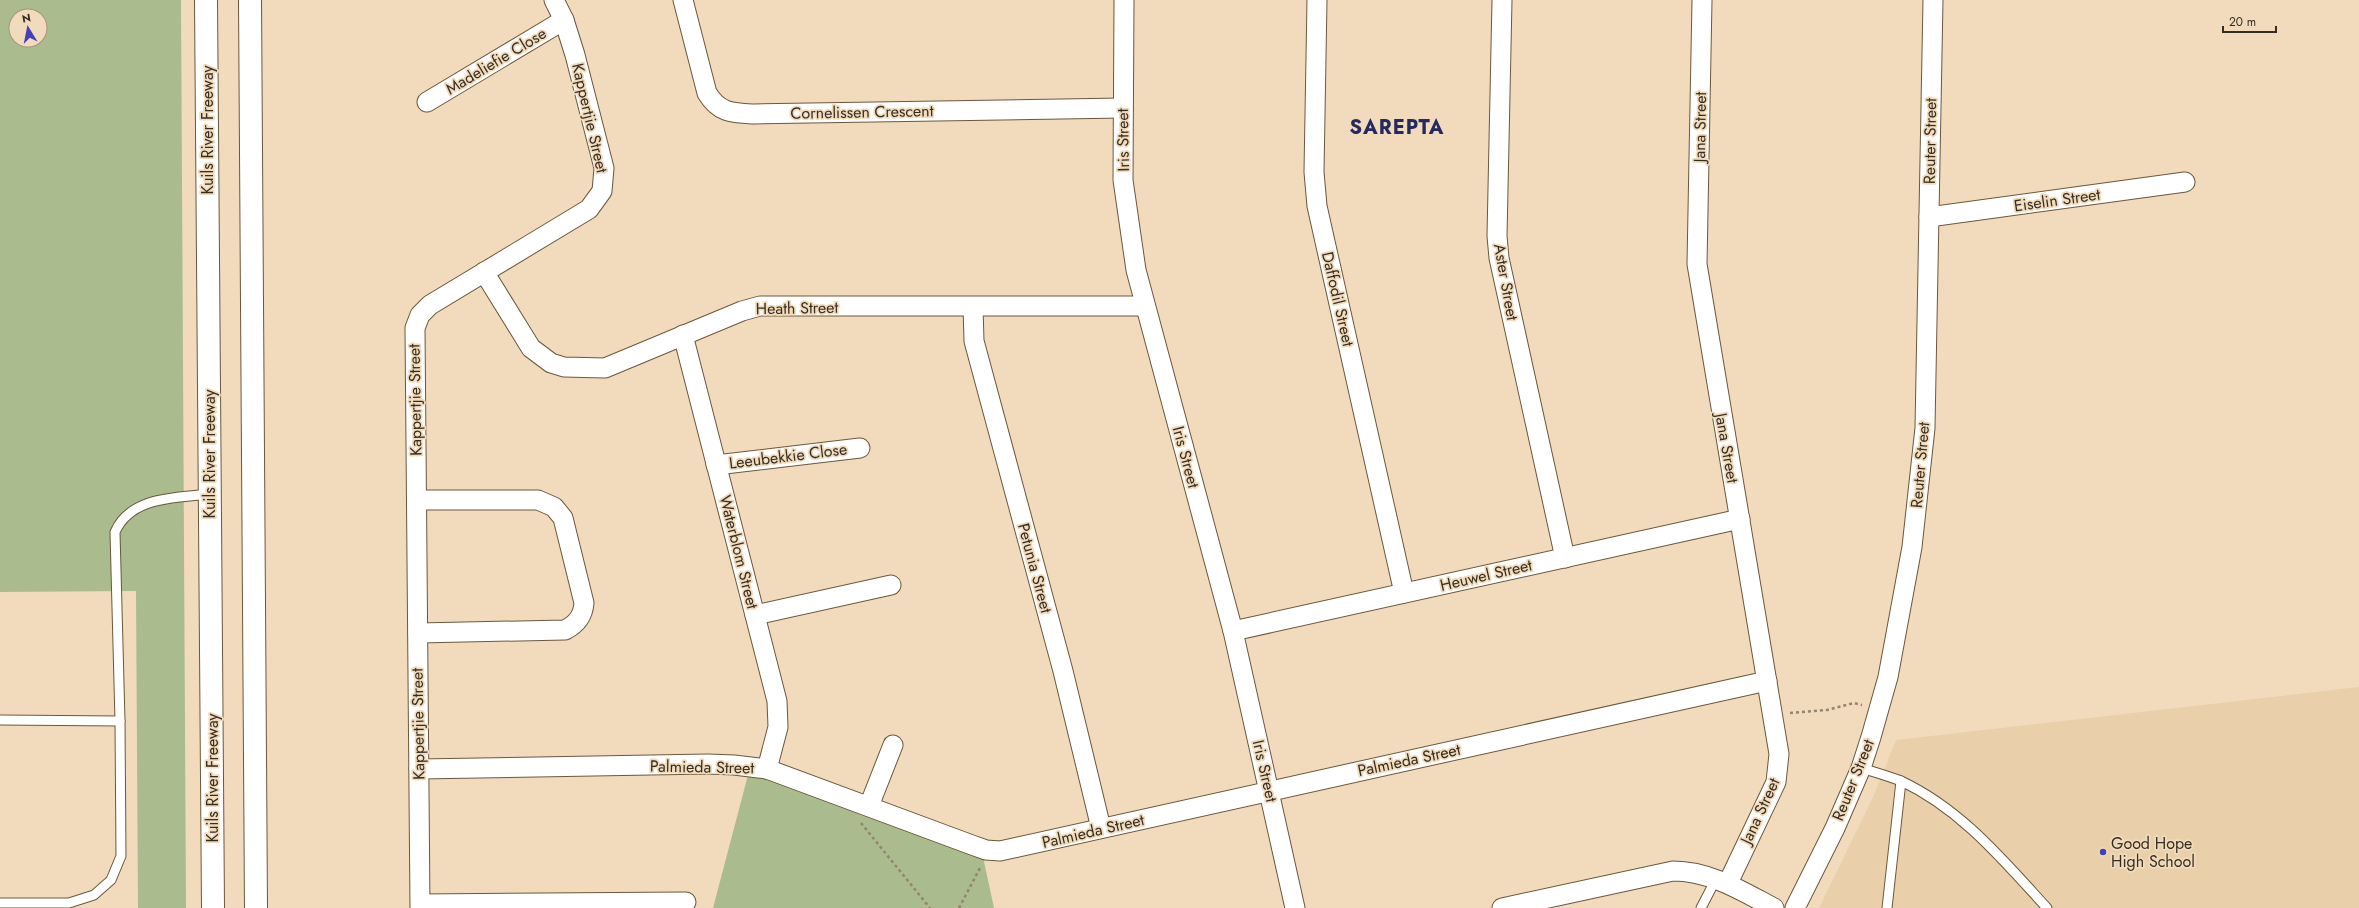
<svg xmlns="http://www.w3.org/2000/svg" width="2359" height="908" viewBox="0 0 2359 908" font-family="Jost,sans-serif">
<rect width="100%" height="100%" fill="#f1dbbc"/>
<!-- built -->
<polygon fill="#ead0aa" points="2359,687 2359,908 1819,908 1874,795 1896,740"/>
<!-- green -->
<g fill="#aabc8d" fill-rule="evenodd">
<path d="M0,0H181L186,908H138L136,591L0,592ZM16,16H40V40H16Z"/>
<polygon points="748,775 768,777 983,857 994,908 713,908"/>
</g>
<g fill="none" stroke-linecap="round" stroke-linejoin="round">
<!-- service casing -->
<g stroke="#6b583c" stroke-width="11">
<g id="service">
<polyline points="0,720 120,721"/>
<path d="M1861,768C1874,772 1888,776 1901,781C1961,809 2003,860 2047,908"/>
<path d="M0,903H69L94,895L111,880L121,856L120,721L115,532C131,496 176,498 210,494"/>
<polyline points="1701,908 1716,879"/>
<polyline points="1887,908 1901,781"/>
</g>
</g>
<!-- minor casing -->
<g stroke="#6b583c" stroke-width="21">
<g id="minor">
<path d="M683,0L707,93C719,113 732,113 754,114L1122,108"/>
<polyline points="1124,0 1123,180 1136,270 1233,631 1295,908"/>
<polyline points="1317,0 1314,172 1317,206 1404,593"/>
<polyline points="1502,0 1497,236 1499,258 1565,558"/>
<polyline points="1702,0 1697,264 1779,754 1776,782 1728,883"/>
<polyline points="427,102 564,20"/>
<polyline points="1929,217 2185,182"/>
<polyline points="484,272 531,348 551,363 564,367 605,368 742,311 760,306 1145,306"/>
<polyline points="973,307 974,341 1063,671 1101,828"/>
<polyline points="683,335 777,701 778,727 767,769"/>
<polyline points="716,465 860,448"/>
<path d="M417,500H538L554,507L563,518L584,603C583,616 577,624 565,630L418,633"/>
<polyline points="755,615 891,585"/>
<polyline points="1233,631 1740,519"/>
<polyline points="419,769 708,764 734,765 767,769 972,845 986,850 1000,851 1767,681"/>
<polyline points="869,806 893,745"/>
<polyline points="421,904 686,902"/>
<polyline points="420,908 415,328 420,315 430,305 589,209 602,191 604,168 575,55 564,20 554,0"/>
<path d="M1502,908L1673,871C1710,871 1742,891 1774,908"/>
<polyline points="1795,908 1835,828 1861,768 1871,737 1888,677 1912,547 1925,428 1933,0"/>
</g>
</g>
<!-- motorway casing -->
<g stroke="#6b583c" stroke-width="24">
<g id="motorway">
<polyline points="206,0 213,908"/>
<polyline points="250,0 256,908"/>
</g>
</g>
<!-- path -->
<g stroke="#94856f" stroke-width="2.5" stroke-dasharray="3 3" stroke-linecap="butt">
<polyline points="1790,713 1827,710 1854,703 1862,705"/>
<polyline points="861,823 930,908"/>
<polyline points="959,908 981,866"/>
</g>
<!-- service -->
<use href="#service" stroke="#fff" stroke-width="9"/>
<!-- minor -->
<use href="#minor" stroke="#fff" stroke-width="19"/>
<!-- motorway -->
<use href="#motorway" stroke="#fff" stroke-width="22"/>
</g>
<!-- markers -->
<circle fill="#4241b6" stroke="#f1dbbc" stroke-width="1.5" cx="2103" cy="852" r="4"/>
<g text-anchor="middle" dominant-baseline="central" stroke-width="3.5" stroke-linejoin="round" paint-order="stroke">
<!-- street labels -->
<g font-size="16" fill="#362d21" stroke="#f1dbbc">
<text transform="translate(496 61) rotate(-31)">Madeliefie Close</text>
<text transform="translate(862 112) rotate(-1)">Cornelissen Crescent</text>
<text transform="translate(590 118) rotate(77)">Kappertjie Street</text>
<text transform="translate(1700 127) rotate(-89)">Jana Street</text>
<text transform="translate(207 130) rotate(-90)">Kuils River Freeway</text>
<text transform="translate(1123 140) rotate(-91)">Iris Street</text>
<text transform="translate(1930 141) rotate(-89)">Reuter Street</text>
<text transform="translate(2057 200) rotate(-8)">Eiselin Street</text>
<text transform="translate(1506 282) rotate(80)">Aster Street</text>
<text transform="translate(1338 299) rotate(77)">Daffodil Street</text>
<text transform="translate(797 308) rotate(-1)">Heath Street</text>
<text transform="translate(415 400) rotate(-91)">Kappertjie Street</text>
<text transform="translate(1727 448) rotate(80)">Jana Street</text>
<text transform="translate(209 454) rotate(-90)">Kuils River Freeway</text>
<text transform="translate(788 456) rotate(-7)">Leeubekkie Close</text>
<text transform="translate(1186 457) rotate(75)">Iris Street</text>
<text transform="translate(1920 465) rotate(-85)">Reuter Street</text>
<text transform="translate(739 552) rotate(76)">Waterblom Street</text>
<text transform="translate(1035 568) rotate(75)">Petunia Street</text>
<text transform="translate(1486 575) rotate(-13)">Heuwel Street</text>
<text transform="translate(418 724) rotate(-91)">Kappertjie Street</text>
<text transform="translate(1409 760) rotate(-12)">Palmieda Street</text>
<text transform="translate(702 767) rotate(1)">Palmieda Street</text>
<text transform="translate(1265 771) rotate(77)">Iris Street</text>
<text transform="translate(212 778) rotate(-90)">Kuils River Freeway</text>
<text transform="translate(1853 780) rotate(-68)">Reuter Street</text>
<text transform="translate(1760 811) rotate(-65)">Jana Street</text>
<text transform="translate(1093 831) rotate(-13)">Palmieda Street</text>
</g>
<!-- poi labels -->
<g font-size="16" fill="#362d21" stroke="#f1dbbc" text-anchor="start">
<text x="2111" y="843">Good Hope<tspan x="2111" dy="18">High School</tspan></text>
</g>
<!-- district labels -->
<g font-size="20" font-weight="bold" letter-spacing="1" fill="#252861" stroke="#f1dbbc">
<text x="1397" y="127">SAREPTA</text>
</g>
</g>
<!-- north arrow -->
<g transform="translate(28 28) rotate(350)"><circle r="19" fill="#f1dbbc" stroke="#a6957e"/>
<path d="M0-3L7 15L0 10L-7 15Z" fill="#4241b6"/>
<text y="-6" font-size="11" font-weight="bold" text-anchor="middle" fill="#362d21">N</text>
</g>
<!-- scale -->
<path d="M2223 26v6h53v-6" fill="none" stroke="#362d21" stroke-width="2"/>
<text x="2229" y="26" font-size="12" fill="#362d21" stroke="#f1dbbc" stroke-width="3" paint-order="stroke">20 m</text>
</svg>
